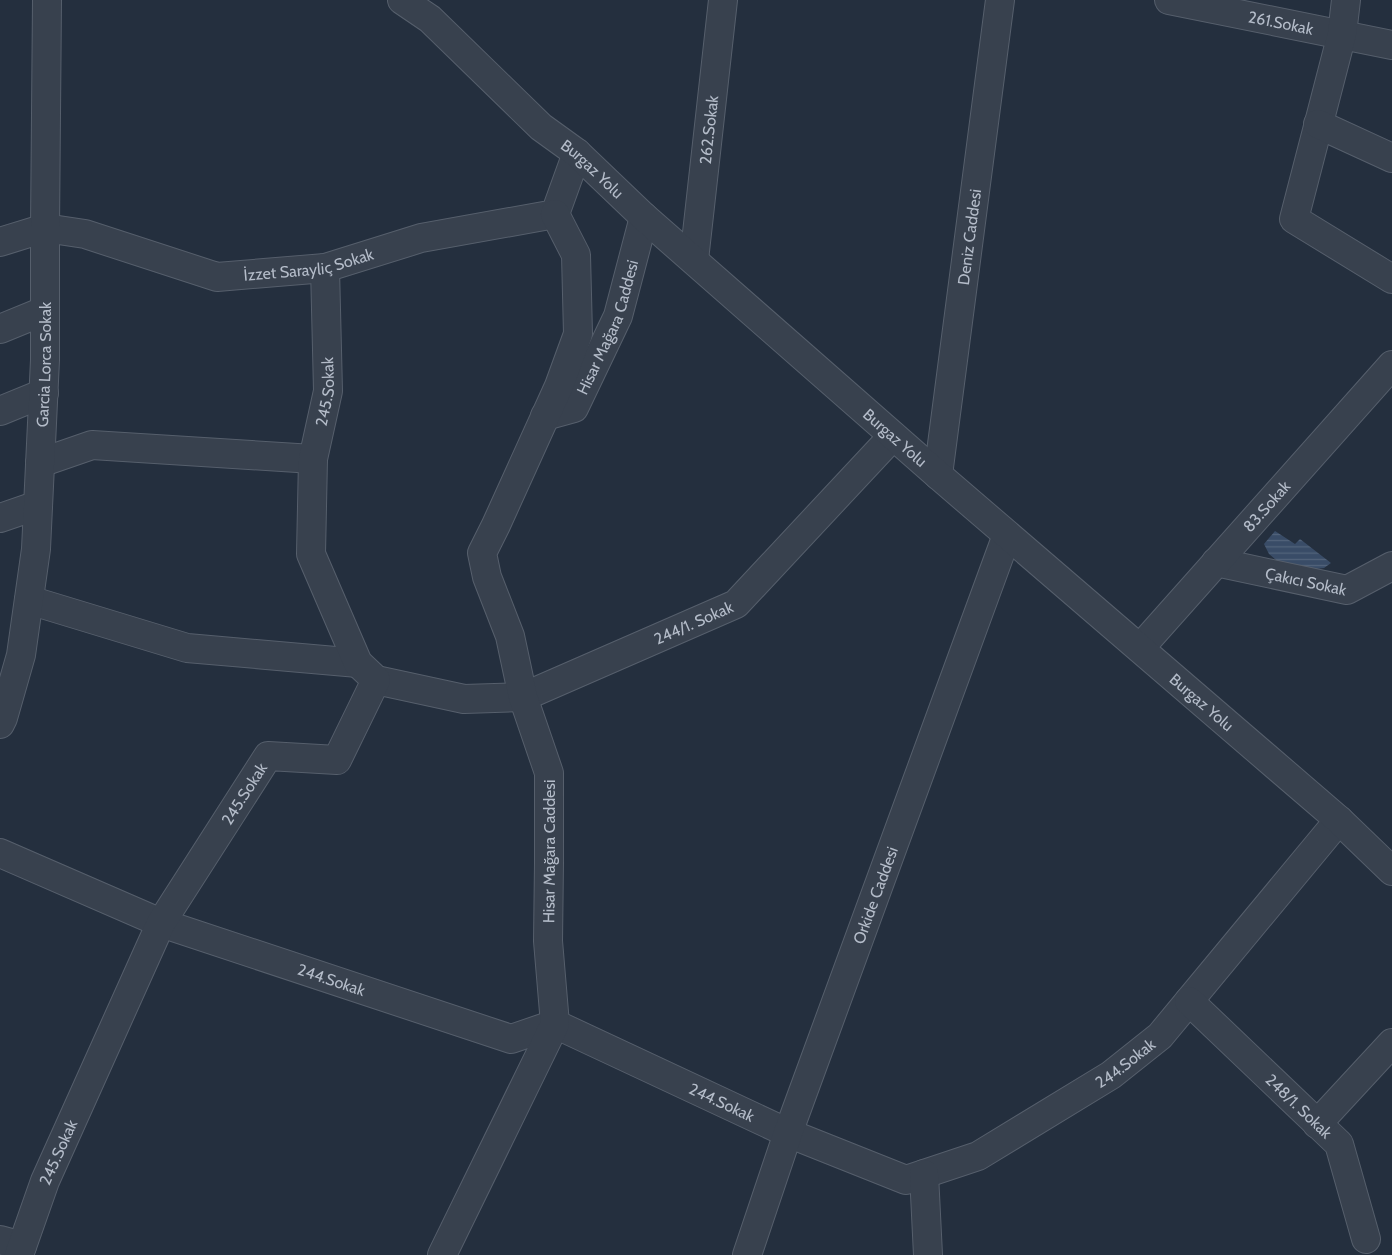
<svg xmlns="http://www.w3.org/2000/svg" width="1392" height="1255" viewBox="0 0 1392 1255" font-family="Cabin,sans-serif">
<defs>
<pattern id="water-rules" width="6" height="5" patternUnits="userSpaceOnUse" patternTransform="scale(1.25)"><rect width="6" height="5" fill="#394c67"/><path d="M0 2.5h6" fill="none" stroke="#53647b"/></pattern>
</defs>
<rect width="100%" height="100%" fill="#242f3e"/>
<!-- water -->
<polygon fill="url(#water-rules)" points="1275,531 1295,544 1300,539 1331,563 1324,568 1308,570 1291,566 1276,560 1269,554 1264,544"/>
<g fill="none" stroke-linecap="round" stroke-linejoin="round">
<!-- minor casing -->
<g stroke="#565f6c" stroke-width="30">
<g id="minor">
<path id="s1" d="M1169,0L1392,45"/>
<polyline points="1346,0 1342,34 1294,219 1392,279"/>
<polyline points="1318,124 1392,158"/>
<path id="s2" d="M0,242L45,228L85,234L217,277L325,268L421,238L555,214L577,153"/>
<path id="s3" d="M694,260L723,0"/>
<polyline points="0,329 44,311"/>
<polyline points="0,411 44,393"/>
<path id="s4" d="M545,416L574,408L618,316L644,217"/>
<polyline points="40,463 92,445 313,459"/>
<path id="s5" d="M938,475L1000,0"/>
<polyline points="0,518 38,505"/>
<path id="s6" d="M1216,562L1347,590L1392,566"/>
<polyline points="29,600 187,648 358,663"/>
<path id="s7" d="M1140,648L1392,365"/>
<path id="s8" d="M376,680L464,699L523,697L736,604L893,436"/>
<path id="s9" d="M0,724L3,718L21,655L36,549L45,360V228L47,0"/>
<path id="s10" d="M0,853L161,923L511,1039L555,1024L788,1133L906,1180L978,1156L1111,1075L1160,1036L1339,820"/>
<path id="s11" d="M1189,1001L1339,1144L1366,1239"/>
<polyline points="1317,1124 1392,1043"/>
<polyline points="924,1174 928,1255"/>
<polyline points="0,1240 22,1246"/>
<path id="s12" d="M19,1255L45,1181L161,923L268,756L337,760L376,680L358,663L311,554L313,459L328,391L325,268"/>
<path id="s13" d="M442,1255L555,1024L548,941L549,863V773L523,697L510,636L487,577L482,553L496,525L559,386L578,334L576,255L555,214"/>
<path id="s14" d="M747,1255L788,1133L1007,535"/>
</g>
</g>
<!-- tertiary casing -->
<g stroke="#565f6c" stroke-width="30">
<g id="tertiary">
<path id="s15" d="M402,0L430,19L541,127L577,153L644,217L938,475L1339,820L1392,871"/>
</g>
</g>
<!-- minor -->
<use href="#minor" stroke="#38414e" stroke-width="28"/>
<!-- tertiary -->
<use href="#tertiary" stroke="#38414e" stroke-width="28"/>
</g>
<g text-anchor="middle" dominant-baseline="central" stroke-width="4" stroke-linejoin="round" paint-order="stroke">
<!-- street labels -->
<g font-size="16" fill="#b4bcc9" stroke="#1d2633">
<text stroke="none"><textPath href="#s1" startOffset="114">261.Sokak</textPath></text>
<text stroke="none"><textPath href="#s3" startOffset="131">262.Sokak</textPath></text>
<text stroke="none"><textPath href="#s15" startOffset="255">Burgaz Yolu</textPath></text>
<text stroke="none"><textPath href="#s5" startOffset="240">Deniz Caddesi</textPath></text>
<text stroke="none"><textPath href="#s2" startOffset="319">İzzet Sarayliç Sokak</textPath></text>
<text stroke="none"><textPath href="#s4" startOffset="118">Hisar Mağara Caddesi</textPath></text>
<text stroke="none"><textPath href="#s9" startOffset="364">Garcia Lorca Sokak</textPath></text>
<text stroke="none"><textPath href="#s12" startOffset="1025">245.Sokak</textPath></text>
<text stroke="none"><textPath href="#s15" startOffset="660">Burgaz Yolu</textPath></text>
<text stroke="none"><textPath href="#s7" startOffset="190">83.Sokak</textPath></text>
<text stroke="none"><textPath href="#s6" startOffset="92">Çakıcı Sokak</textPath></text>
<text stroke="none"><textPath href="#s8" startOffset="335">244/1. Sokak</textPath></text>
<text stroke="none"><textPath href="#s15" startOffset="1065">Burgaz Yolu</textPath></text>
<text stroke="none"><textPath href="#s12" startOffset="515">245.Sokak</textPath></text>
<text stroke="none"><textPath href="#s13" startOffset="430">Hisar Mağara Caddesi</textPath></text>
<text stroke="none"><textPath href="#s14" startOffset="382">Orkide Caddesi</textPath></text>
<text stroke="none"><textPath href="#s10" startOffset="355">244.Sokak</textPath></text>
<text stroke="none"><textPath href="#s10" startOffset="1225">244.Sokak</textPath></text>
<text stroke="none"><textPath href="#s10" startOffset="775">244.Sokak</textPath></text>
<text stroke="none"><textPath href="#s11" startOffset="152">248/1. Sokak</textPath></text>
<text stroke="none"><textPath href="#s12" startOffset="110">245.Sokak</textPath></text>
</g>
</g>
</svg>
